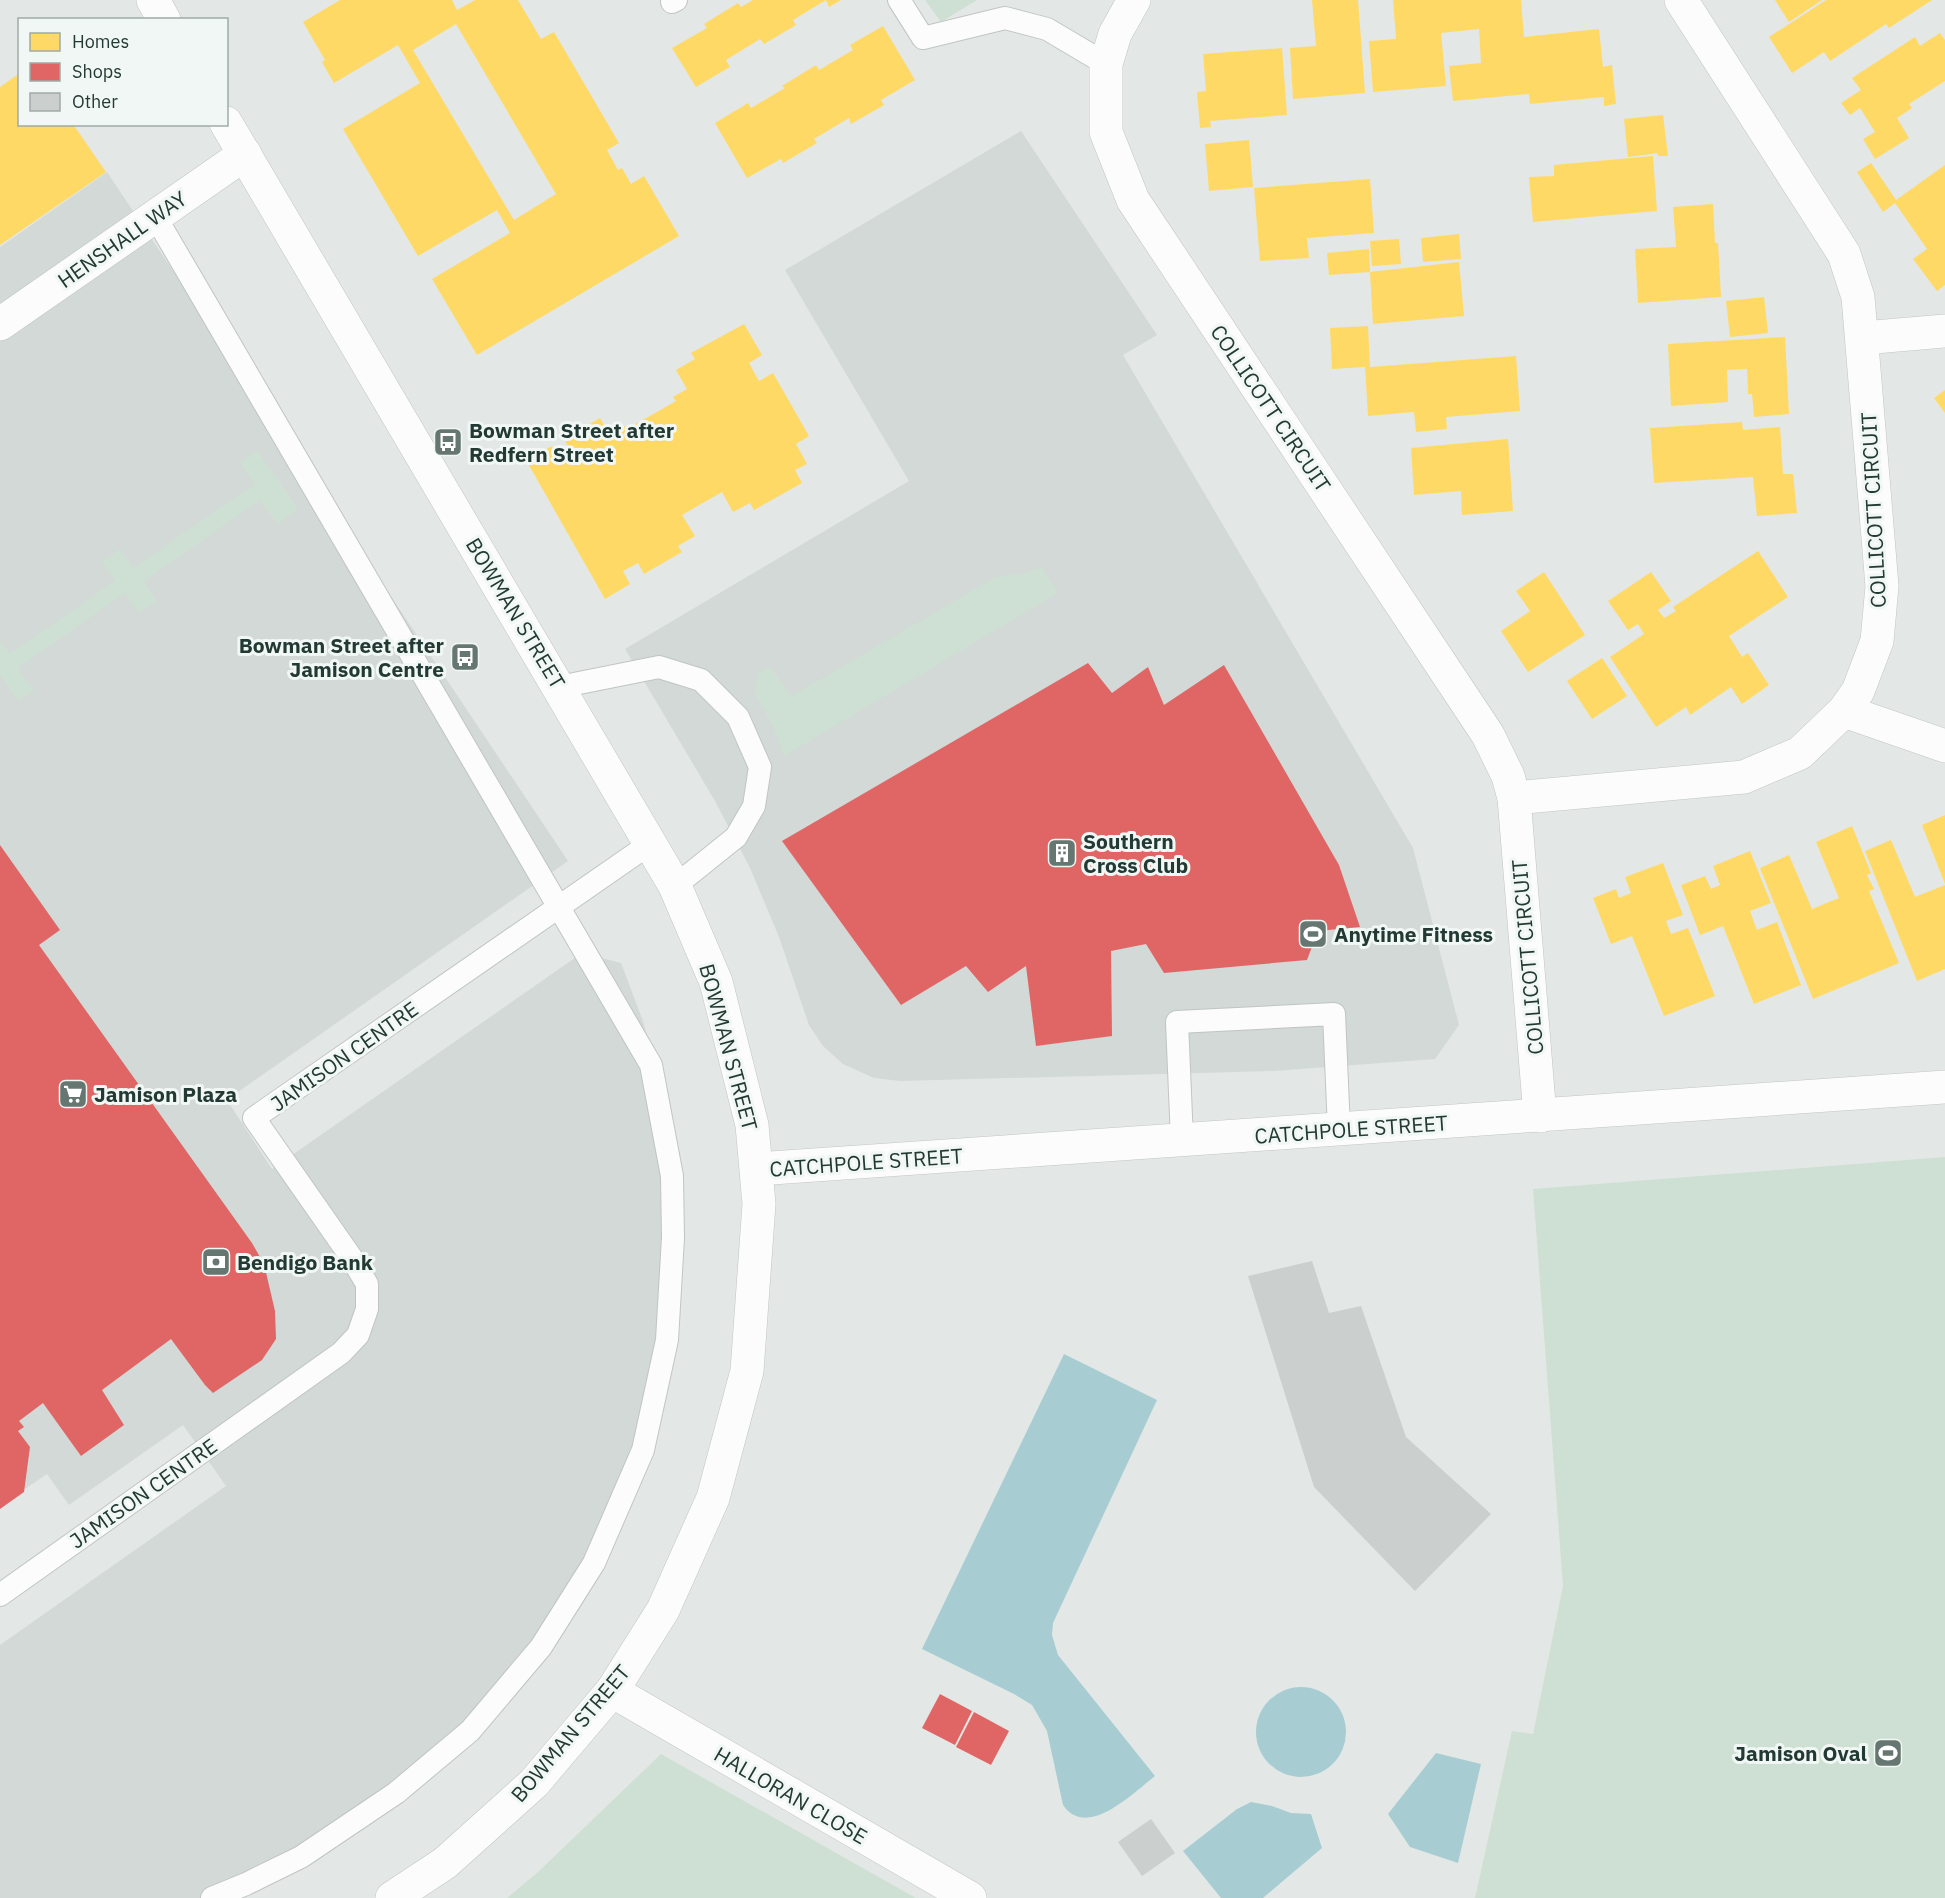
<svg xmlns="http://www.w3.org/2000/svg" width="1945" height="1898" viewBox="0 0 1945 1898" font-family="'IBM Plex Sans',sans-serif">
<rect width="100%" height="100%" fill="#e3e8e6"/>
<!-- built -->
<g fill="#d2d9d6">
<polygon points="1021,131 1157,335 1123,355 1413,848 1459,1025 1435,1059 1274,1071 900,1081 874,1078 843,1064 823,1046 809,1025 779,937 750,868 715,801 625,649 909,481 785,270"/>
<polygon points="107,172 568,861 235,1094 225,1097 272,1169 582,953 621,963 643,1021 659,1080 677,1265 625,1506 494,1714 222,1898 0,1898 0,1645 226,1486 183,1425 69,1505 47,1474 0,1506 0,247"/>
</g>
<!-- green -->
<g fill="#cee0d3">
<polygon points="925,0 977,0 941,22"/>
<polygon points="257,450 298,509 277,524 260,500 144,581 157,601 139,613 125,593 18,668 34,691 19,701 0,675 0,641 10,654 115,581 102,561 120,549 133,568 255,484 240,462"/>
<polygon points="1042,567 1058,593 784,756 773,726 754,692 759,673 769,666 792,696 996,577 1025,573"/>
<polygon points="1945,1157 1945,1898 1475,1898 1512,1731 1533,1734 1563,1586 1533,1189"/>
<polygon points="661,1754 884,1880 916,1898 507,1898 538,1872"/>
</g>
<!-- water -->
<g fill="#a7cdd3">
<path d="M1064,1354L1157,1400L1053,1623L1052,1635L1058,1655L1155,1776C1133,1793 1087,1840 1063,1805L1047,1731L1032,1705L1014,1694L922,1649Z"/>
<circle cx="1301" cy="1732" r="45"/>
<polygon points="1436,1753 1481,1764 1458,1863 1410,1847 1388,1814"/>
<polygon points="1251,1802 1272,1806 1291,1813 1311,1814 1322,1848 1263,1898 1221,1898 1183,1851 1237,1809"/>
</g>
<!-- homes -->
<g fill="#ffd966" fill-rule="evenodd">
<path d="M340,0H452L457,10L475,0H518L541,39L554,32L619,143L607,150L618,170L622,168L631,184L644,176L679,236L477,355L432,279L510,233L497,210L418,256L343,129L420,83L398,45L334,83L322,62L325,60L303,22ZM456,24L556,194L514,220L413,50Z"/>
<polygon points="753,0 841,0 829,7 826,0 793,20 796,25 764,44 760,39 726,60 730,67 696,87 672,48 707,28 704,24 738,3 741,7"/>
<polygon points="1312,0 1358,0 1365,93 1293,99 1290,48 1316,46"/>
<polygon points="1393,0 1521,0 1524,37 1599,29 1603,67 1612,65 1616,104 1604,106 1604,97 1530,104 1529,94 1453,101 1449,66 1481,63 1479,29 1441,33 1446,86 1373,92 1369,41 1396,39"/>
<polygon points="1775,0 1822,0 1789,22"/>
<polygon points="1826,0 1932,0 1889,28 1886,24 1830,61 1824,52 1792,73 1769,37"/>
<polygon points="883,26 915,80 881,100 884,105 851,124 849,118 814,139 817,143 783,163 781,159 747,178 715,123 748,103 751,108 785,88 782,86 816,65 819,70 853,50 850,45"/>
<polygon points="1940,33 1945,40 1945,81 1909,104 1912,108 1897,118 1909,138 1875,159 1863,139 1875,132 1860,108 1850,115 1841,103 1861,90 1852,78 1915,37 1920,46"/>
<polygon points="1282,48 1287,115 1210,121 1211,127 1200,128 1197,92 1206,91 1203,54"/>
<polygon points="20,73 20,124 73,124 106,172 0,245 0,87"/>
<polygon points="1663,115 1668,156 1658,156 1657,153 1628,157 1624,119"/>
<polygon points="1249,140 1253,187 1209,191 1205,144"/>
<polygon points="1653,156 1657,211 1533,222 1529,177 1554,176 1554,165"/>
<polygon points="1871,163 1896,200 1945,165 1945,285 1937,291 1913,259 1927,249 1895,203 1883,212 1857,172"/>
<polygon points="1370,179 1374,233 1307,238 1309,258 1260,261 1254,188"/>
<polygon points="1713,204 1715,243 1718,243 1721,297 1638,303 1635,249 1676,247 1673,207"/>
<polygon points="1459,234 1461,259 1423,262 1421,238"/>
<polygon points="1399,239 1401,264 1372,266 1370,241"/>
<polygon points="1369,249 1370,272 1329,275 1327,253"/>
<polygon points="1459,262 1464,316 1373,324 1370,272"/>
<polygon points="1764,297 1768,333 1730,337 1726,301"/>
<polygon points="744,324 762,355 749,363 759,381 773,373 809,436 796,444 807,464 795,470 802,483 754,510 750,503 733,512 722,492 682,515 695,536 678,546 682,552 644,574 638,563 623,571 630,584 605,599 526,460 552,446 558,458 571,451 564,439 600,418 610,435 625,426 627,429 676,401 673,397 687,389 676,370 695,359 691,353"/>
<polygon points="1368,326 1370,367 1516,356 1520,411 1446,417 1447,429 1416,432 1414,412 1368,416 1365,367 1332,369 1330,328"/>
<polygon points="1785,337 1789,414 1754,417 1752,394 1748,394 1747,369 1727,370 1728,402 1671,406 1668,344"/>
<polygon points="1945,390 1945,413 1934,398"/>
<polygon points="1742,422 1743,430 1780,427 1783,474 1793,474 1797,513 1757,516 1753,477 1654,483 1650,428"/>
<polygon points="1508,439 1513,511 1462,515 1461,491 1414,495 1411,448"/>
<polygon points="1758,551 1788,597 1729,636 1742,657 1748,653 1769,685 1742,704 1731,687 1690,715 1686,707 1656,727 1610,657 1644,634 1638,624 1628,630 1608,601 1651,572 1671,601 1658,610 1664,618 1676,611 1673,607"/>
<polygon points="1544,572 1585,635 1528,672 1501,631 1530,611 1516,591"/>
<polygon points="1602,658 1627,696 1592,719 1567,681"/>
<polygon points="1945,815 1945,884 1922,825"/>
<polygon points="1852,826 1871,873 1867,875 1874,889 1869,891 1899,963 1813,999 1760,868 1789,855 1812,909 1839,898 1816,842"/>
<polygon points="1891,840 1915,897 1945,885 1945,969 1917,981 1865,851"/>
<polygon points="1750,851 1771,903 1750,911 1757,930 1777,922 1801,985 1754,1004 1723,926 1700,935 1681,885 1705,876 1711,889 1720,885 1713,866"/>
<polygon points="1663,863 1683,915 1666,921 1671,934 1688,928 1715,996 1664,1016 1632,936 1611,944 1593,898 1616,889 1619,898 1631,893 1625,877"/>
</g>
<!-- shops -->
<g fill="#e06666">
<polygon points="1088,663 1112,693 1148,667 1164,705 1224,665 1339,865 1360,927 1318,931 1307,960 1164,973 1146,944 1111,951 1112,1036 1036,1046 1026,966 988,992 966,966 901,1005 782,841"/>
<polygon points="0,845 60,930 39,945 252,1243 264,1264 275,1311 276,1339 262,1360 213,1393 205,1385 171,1339 102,1390 124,1425 81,1456 43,1403 19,1421 24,1427 18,1431 30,1447 24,1492 0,1509"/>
<polygon points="940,1694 972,1711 955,1745 922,1728"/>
<polygon points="974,1712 1009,1731 991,1765 956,1747"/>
</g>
<!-- building -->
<g fill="#cbcfcd">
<polygon points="1312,1261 1329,1313 1361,1306 1406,1437 1491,1514 1415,1591 1314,1487 1248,1276"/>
<polygon points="1151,1819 1175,1853 1142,1876 1118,1842"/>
</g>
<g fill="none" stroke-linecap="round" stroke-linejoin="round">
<!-- service casing -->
<g stroke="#c0c5c3" stroke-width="24">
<g id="service">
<polyline points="899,0 923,38 1005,18 1047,29 1106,64"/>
<polyline points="672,2 676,0"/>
<polyline points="155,216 651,1065 672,1176 673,1238 667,1340 643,1450 594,1563 541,1647 470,1731 396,1793 301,1857 246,1884 212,1898"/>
<polyline points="559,687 659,667 701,680 738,717 760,767 754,806 736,837 675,886"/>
<polyline points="1182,1140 1177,1022 1334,1014 1339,1129"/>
<polyline points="0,1595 341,1353 358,1335 367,1309 367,1284 351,1257 254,1118 651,843"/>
</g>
</g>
<!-- minor casing -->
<g stroke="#c0c5c3" stroke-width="34">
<g id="minor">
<polyline points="1134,0 1115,34 1106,64 1106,132 1133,200 1488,735 1508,776 1514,798 1540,1116"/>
<polyline points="0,324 245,154"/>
<polyline points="1863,338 1945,331"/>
<polyline points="1844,711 1945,746"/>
<polyline points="1514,798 1744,777 1800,753 1844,711 1858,691 1877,641 1882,586 1858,297 1844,254 1681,0"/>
<polyline points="612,1691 970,1898"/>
</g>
</g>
<!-- tertiary casing -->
<g stroke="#c0c5c3" stroke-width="34">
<g id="tertiary">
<polyline points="153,0 164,20"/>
<polyline points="226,123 675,886 716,982 752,1125 759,1204 747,1371 713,1498 663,1610 612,1691 534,1783 445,1863 392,1898"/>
<polyline points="757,1169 1945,1087"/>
</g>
</g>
<!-- service -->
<use href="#service" stroke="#fbfcfb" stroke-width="22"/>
<!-- minor -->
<use href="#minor" stroke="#fbfcfb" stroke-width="33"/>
<!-- tertiary -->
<use href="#tertiary" stroke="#fbfcfb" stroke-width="33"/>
</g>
<!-- icons -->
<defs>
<g id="bus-square" transform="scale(1.5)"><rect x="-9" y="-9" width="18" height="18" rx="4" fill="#667772" stroke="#f1f7f4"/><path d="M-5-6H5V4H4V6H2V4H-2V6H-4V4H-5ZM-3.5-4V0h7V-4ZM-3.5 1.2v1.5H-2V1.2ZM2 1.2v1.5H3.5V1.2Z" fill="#fff"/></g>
<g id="building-square" transform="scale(1.5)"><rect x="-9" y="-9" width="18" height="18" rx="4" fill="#667772" stroke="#f1f7f4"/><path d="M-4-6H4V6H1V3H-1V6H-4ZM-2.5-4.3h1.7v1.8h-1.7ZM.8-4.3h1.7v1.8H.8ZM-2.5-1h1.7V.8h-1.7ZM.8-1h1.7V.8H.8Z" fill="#fff"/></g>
<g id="stadium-square" transform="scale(1.5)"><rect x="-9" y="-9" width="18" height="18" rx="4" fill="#667772" stroke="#f1f7f4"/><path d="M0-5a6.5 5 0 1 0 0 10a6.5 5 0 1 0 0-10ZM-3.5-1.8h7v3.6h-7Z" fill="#fff"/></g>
<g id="supermarket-square" transform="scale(1.5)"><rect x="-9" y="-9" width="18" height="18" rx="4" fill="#667772" stroke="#f1f7f4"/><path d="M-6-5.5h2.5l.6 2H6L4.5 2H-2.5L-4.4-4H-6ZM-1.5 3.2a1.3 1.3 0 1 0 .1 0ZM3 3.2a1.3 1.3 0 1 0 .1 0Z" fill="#fff"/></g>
<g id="bank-square" transform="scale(1.5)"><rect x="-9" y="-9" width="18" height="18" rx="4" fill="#667772" stroke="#f1f7f4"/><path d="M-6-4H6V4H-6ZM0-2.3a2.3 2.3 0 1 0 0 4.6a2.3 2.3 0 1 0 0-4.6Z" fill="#fff"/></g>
</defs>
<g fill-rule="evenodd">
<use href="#bus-square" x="448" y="442"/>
<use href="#bus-square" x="465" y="657"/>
<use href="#building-square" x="1062" y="853"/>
<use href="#stadium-square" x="1313" y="934"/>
<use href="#supermarket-square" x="73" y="1094"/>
<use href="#bank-square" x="216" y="1262"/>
<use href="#stadium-square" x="1888" y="1753"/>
</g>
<g text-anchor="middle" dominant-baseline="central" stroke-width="6" stroke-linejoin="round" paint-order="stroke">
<!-- street labels -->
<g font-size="21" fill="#233a34" stroke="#f1f7f4">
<text transform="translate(122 239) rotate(-35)">HENSHALL WAY</text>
<text transform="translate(1271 408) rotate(56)">COLLICOTT CIRCUIT</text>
<text transform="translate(1873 510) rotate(-93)">COLLICOTT CIRCUIT</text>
<text transform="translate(516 613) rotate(59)">BOWMAN STREET</text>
<text transform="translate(1527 957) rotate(-95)">COLLICOTT CIRCUIT</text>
<text transform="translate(729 1047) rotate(75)">BOWMAN STREET</text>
<text transform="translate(344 1056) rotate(-35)">JAMISON CENTRE</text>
<text transform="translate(1351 1129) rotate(-4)">CATCHPOLE STREET</text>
<text transform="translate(866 1162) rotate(-4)">CATCHPOLE STREET</text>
<text transform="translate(143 1493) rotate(-35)">JAMISON CENTRE</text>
<text transform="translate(570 1733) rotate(-50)">BOWMAN STREET</text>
<text transform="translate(791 1795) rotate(30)">HALLORAN CLOSE</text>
</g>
<!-- poi labels -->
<g font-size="21" font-weight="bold" fill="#233a34" stroke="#f1f7f4" text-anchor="start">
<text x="469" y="430">Bowman Street after<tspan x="469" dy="24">Redfern Street</tspan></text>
<text x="444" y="645" text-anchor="end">Bowman Street after<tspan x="444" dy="24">Jamison Centre</tspan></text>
<text x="1083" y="841">Southern<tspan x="1083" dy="24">Cross Club</tspan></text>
<text x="1334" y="934">Anytime Fitness</text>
<text x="94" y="1094">Jamison Plaza</text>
<text x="237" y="1262">Bendigo Bank</text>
<text x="1867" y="1753" text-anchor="end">Jamison Oval</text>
</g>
</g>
<!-- legend -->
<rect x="18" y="18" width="210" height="108" fill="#f1f7f4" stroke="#9faba7" stroke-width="1.5"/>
<rect x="30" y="33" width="30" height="18" fill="#ffd966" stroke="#9faba7" stroke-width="1.5"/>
<text x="72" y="48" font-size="18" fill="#233a34">Homes</text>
<rect x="30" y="63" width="30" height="18" fill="#e06666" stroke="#9faba7" stroke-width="1.5"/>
<text x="72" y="78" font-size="18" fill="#233a34">Shops</text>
<rect x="30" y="93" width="30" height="18" fill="#cbcfcd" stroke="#9faba7" stroke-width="1.5"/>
<text x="72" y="108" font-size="18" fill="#233a34">Other</text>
</svg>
